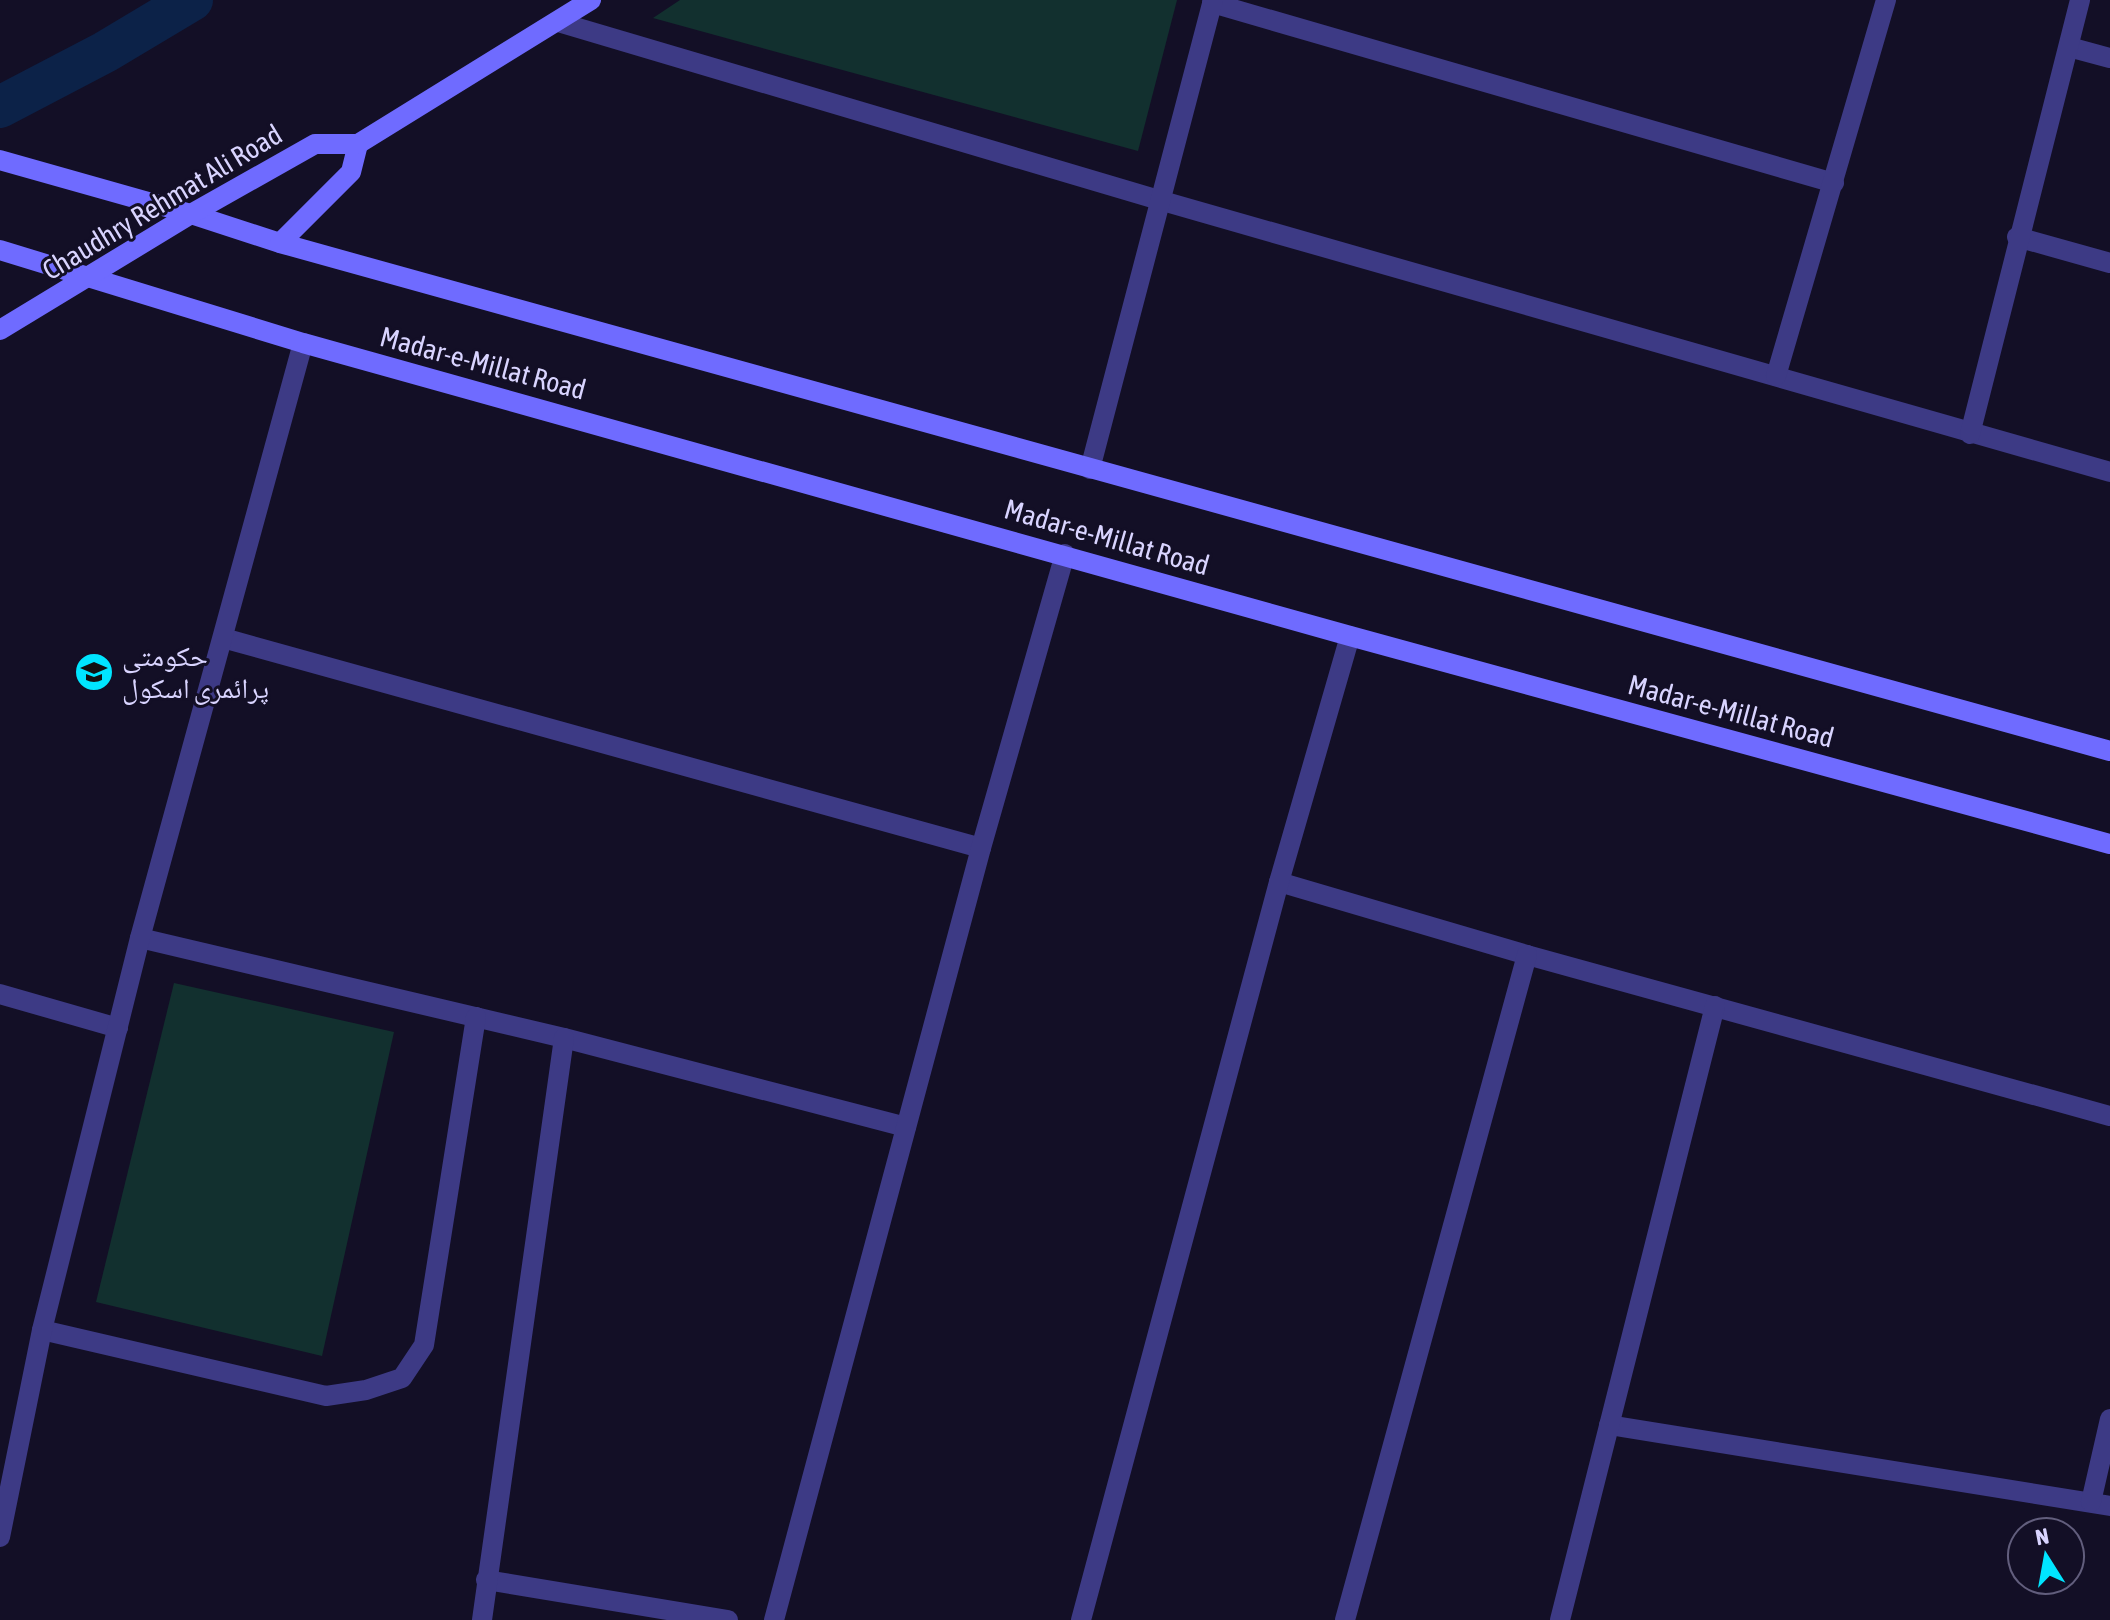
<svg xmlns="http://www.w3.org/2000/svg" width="2110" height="1620" viewBox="0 0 2110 1620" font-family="'Asap Condensed','Noto Naskh Arabic',sans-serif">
<rect width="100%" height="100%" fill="#130f26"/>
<!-- green -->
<g fill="#12302f">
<polygon points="680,0 1177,0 1138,151 653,18"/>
<polygon points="174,983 394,1032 322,1356 96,1302"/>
</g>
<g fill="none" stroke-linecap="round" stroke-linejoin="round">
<!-- canal -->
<polyline stroke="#0c2248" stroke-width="42" points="0,107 105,52 192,0"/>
<!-- street -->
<g stroke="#3d3a85" stroke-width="20">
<polyline points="1212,3 1834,183"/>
<polyline points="558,22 1159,200 2110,472"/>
<polyline points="2069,47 2110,58"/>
<polyline points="2017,237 2110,263"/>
<polyline points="1776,376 1886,0"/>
<polyline points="1970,434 2080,0"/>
<polyline points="1090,469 1213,0"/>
<polyline points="223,638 981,848"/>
<polyline points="1279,882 1527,955 2110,1116"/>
<polyline points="140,938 564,1038 906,1127"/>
<polyline points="0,994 118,1028"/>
<polyline points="42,1330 326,1396 366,1390 402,1378 424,1345 476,1017"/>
<polyline points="1609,1425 2110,1506"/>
<polyline points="2091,1502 2110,1419"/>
<polyline points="0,1537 42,1330 140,938 303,343"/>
<polyline points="486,1580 728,1620"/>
<polyline points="482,1620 564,1038"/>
<polyline points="774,1620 981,848 1065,554"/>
<polyline points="1081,1620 1279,882 1350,636"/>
<polyline points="1345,1620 1527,955"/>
<polyline points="1560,1620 1715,1006"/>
</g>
<!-- secondary -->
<g stroke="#6f6bff" stroke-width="20">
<polyline points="0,160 191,214 280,243 2110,751"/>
<polyline points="280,243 351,172 358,144"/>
<polyline points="0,250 303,343 1350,636 2110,844"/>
<polyline points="0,330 191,214 315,144 358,144 591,0"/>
</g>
</g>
<!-- icons -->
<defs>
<g id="school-disc" transform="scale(2)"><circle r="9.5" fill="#00e5ff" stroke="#130f26"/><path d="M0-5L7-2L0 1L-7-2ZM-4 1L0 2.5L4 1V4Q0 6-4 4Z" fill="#111"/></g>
</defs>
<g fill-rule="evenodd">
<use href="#school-disc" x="94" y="672"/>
</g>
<g text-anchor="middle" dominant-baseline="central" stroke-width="6" stroke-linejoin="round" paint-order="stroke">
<!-- street labels -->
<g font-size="28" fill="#d9d4ff" stroke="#130f26">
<text transform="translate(162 202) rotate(-31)">Chaudhry Rehmat Ali Road</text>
<text transform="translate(483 363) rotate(15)">Madar-e-Millat Road</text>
<text transform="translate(1107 537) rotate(16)">Madar-e-Millat Road</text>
<text transform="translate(1731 711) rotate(15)">Madar-e-Millat Road</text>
</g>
<!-- poi labels -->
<g font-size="28" fill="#d9d4ff" stroke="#130f26" text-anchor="start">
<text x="122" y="656">حکومتی<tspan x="122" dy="32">پرائمری اسکول</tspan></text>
</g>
</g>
<!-- north arrow -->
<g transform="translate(2046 1556) rotate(349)"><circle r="38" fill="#130f26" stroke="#625e7d" stroke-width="2"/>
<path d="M0-6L14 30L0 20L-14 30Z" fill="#00e5ff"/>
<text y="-12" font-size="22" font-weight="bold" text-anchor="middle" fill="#d9d4ff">N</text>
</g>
</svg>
